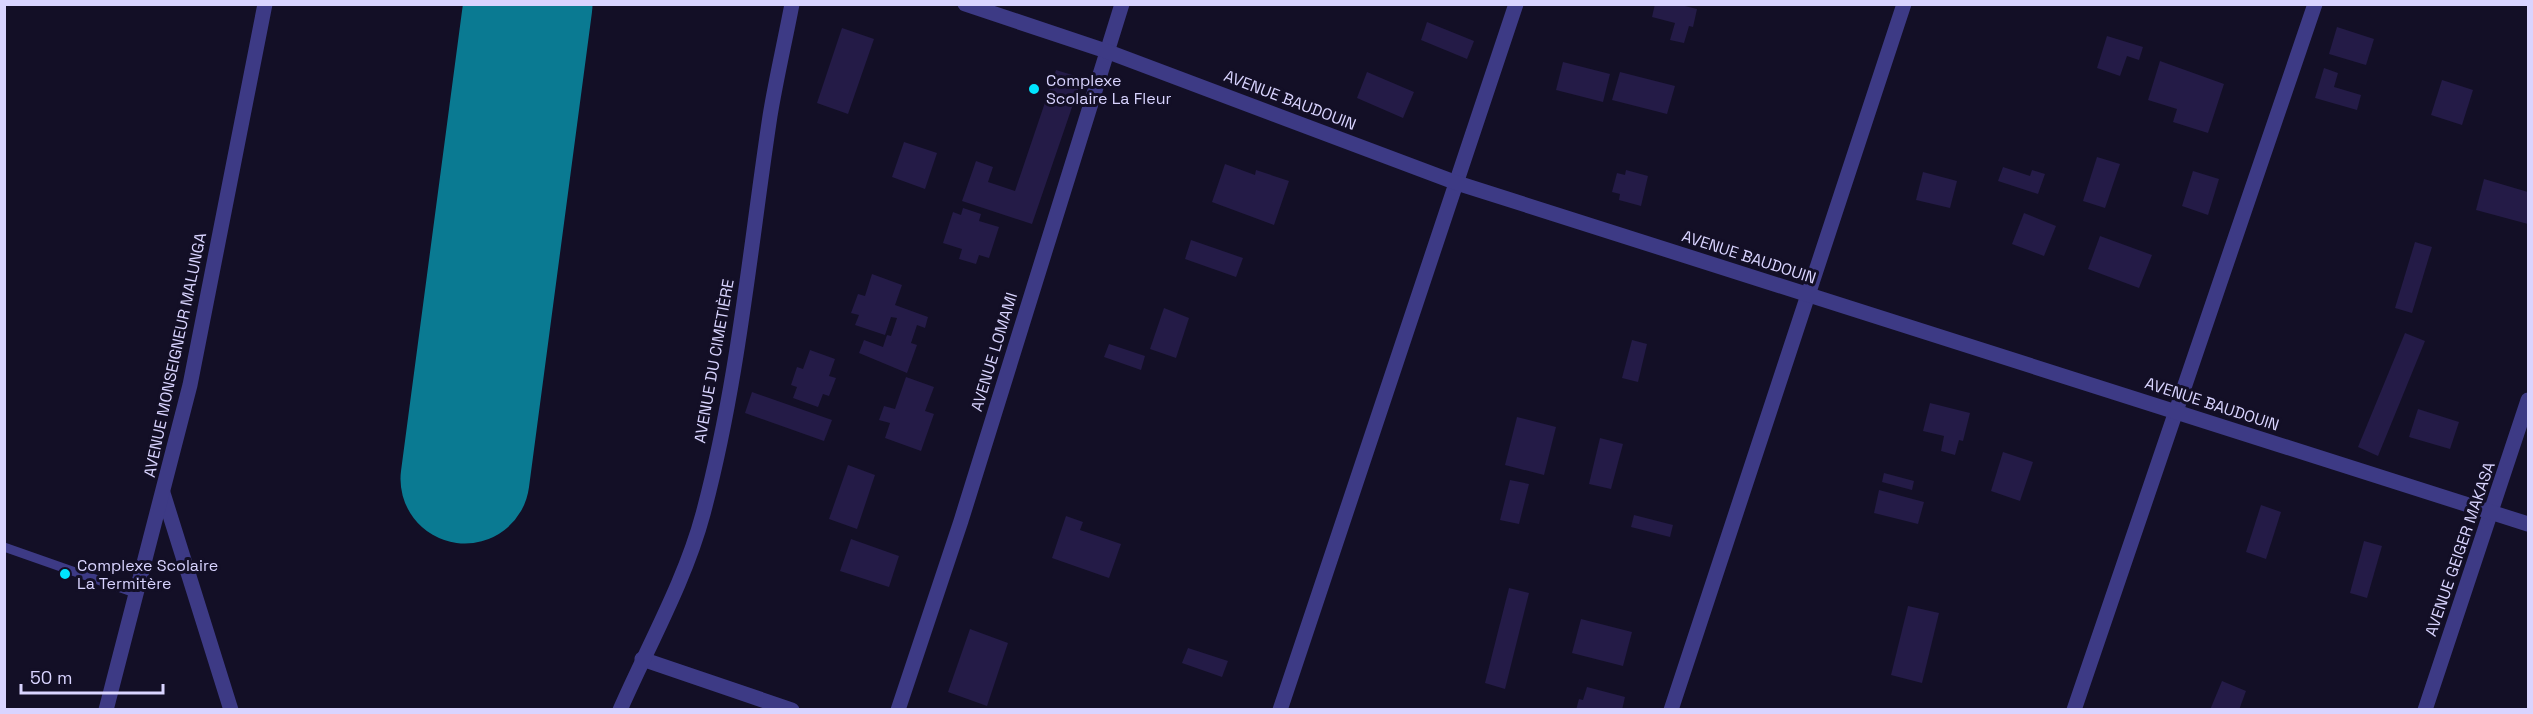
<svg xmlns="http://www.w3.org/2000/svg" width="2533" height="714" viewBox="0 0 2533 714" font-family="'Space Grotesk',sans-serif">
<rect width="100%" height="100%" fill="#130f26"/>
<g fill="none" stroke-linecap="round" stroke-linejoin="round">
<!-- runway -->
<polyline stroke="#0a7a92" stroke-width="129" points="465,479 528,4"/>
</g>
<!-- building -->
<g fill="#241b47">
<polygon points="1655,4 1677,4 1697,9 1693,27 1689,26 1684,43 1670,40 1675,23 1652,17"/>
<polygon points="1427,22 1474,41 1467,59 1421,40"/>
<polygon points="2337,27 2374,39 2366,65 2329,54"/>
<polygon points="842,28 874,39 848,114 817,103"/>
<polygon points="2107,36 2143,47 2139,60 2127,56 2120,76 2097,68"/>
<polygon points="2160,61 2224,84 2208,133 2173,122 2177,109 2148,100"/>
<polygon points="1563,62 1610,74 1603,102 1556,90"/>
<polygon points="2324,68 2338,73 2334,87 2361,95 2357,110 2315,98"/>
<polygon points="1056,70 1082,78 1032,224 962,201 976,161 993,167 988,182 1015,191"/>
<polygon points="1367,72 1414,92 1403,118 1357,98"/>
<polygon points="1620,72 1675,86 1667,114 1612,100"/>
<polygon points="2442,80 2473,90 2462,125 2431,115"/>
<polygon points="904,142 937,153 925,189 892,177"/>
<polygon points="2097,157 2120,164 2105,208 2083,201"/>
<polygon points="1225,164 1255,175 1256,170 1289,181 1274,225 1212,202"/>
<polygon points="2003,167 2030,176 2032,170 2045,174 2038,194 1998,181"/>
<polygon points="1626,170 1648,176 1641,206 1619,200 1620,194 1612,192 1617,173 1625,175"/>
<polygon points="2193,171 2219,179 2208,215 2182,206"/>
<polygon points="1923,172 1957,181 1950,208 1916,200"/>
<polygon points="2484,179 2528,192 2528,224 2476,210"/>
<polygon points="963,208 981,214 979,221 999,227 989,258 979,255 976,264 959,259 962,249 943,243 953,212 961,215"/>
<polygon points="2024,213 2056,226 2044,256 2012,244"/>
<polygon points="2100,236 2152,255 2139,288 2088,269"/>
<polygon points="1191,240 1243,258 1236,277 1185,259"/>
<polygon points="2415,242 2432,247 2412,313 2395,308"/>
<polygon points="872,274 902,285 895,305 928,317 925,328 917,325 911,343 917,345 907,373 859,353 864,340 883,347 887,335 891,336 897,318 891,317 885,335 855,325 859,315 851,313 858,294 865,296"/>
<polygon points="1164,308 1189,318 1176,358 1150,349"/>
<polygon points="2405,333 2425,341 2378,456 2358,447"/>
<polygon points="1632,340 1647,344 1638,382 1622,378"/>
<polygon points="1109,344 1145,356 1141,370 1104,357"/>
<polygon points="810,350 835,359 829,376 836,378 829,396 823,394 818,407 793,398 797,387 791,385 797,367 803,369"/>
<polygon points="906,377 934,387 925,411 934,414 921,451 885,438 890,423 879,420 884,406 895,409"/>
<polygon points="752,392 832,420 824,441 745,413"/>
<polygon points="1930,403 1970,413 1963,441 1959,440 1955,455 1941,451 1944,436 1923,431"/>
<polygon points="2418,409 2459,422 2450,449 2409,437"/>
<polygon points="1517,417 1556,427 1544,475 1505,465"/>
<polygon points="1600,438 1623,444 1611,489 1589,484"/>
<polygon points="2003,452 2033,462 2020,501 1991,491"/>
<polygon points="848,465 875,475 857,529 829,519"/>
<polygon points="1884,473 1914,481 1912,490 1882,482"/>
<polygon points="1510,480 1529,484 1519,524 1500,520"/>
<polygon points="1879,490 1924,502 1918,524 1874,513"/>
<polygon points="2261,505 2281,512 2266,559 2246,552"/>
<polygon points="1634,515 1673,525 1670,537 1631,527"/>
<polygon points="1066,516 1083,522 1080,530 1121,544 1109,578 1052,558"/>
<polygon points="851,539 899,556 889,587 840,571"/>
<polygon points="2364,541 2382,546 2367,598 2350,593"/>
<polygon points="1509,588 1529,593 1505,689 1485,683"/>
<polygon points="1908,606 1939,613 1922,683 1891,675"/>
<polygon points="1581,619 1632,632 1623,666 1572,653"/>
<polygon points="970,629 1008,643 987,706 948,692"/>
<polygon points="1188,648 1228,661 1222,677 1182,663"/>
<polygon points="2222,681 2246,691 2239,710 2210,710"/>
<polygon points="1587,687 1625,697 1622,710 1576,710 1579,699 1583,700"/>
</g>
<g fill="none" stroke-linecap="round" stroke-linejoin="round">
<!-- service -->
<polyline stroke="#3d3a85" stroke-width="9" points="4,547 135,593"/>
<!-- minor -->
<g stroke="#3d3a85" stroke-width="15">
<polyline points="163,493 231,710"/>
<polyline points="642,659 792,710"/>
<polyline points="898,710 961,521 1122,4"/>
<polyline points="1280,710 1516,4"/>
<polyline points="1671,710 1904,4"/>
<polyline points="2074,710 2315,4"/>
<polyline points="2425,710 2528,400"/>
</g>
<!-- tertiary -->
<g stroke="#3d3a85" stroke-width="15">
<polyline points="965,4 1106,51 1457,183 2528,524"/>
<polyline points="106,710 190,385 265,4"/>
<path d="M620,710C648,646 685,581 703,514C738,384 750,248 770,116C776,79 785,41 792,4"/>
</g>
</g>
<!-- markers -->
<g fill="#00e5ff" stroke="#130f26" stroke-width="2">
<circle cx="1034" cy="89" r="6"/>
<circle cx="65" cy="574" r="6"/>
</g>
<g text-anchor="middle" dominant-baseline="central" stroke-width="6" stroke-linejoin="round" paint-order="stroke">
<!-- poi labels -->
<g font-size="16" fill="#d9d4ff" stroke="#130f26" text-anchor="start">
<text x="1046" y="80">Complexe<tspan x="1046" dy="18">Scolaire La Fleur</tspan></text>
<text x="77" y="565">Complexe Scolaire<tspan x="77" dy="18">La Termitère</tspan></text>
</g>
<!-- street labels -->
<g font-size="16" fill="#d9d4ff" stroke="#130f26">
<text transform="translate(1290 100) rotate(21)">AVENUE BAUDOUIN</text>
<text transform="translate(1749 257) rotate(18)">AVENUE BAUDOUIN</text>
<text transform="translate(994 352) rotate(-73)">AVENUE LOMAMI</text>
<text transform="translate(175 355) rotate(-78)">AVENUE MONSEIGNEUR MALUNGA</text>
<text transform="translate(714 361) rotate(-80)">AVENUE DU CIMETIÈRE</text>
<text transform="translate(2212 404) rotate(18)">AVENUE BAUDOUIN</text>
<text transform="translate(2460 549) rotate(-71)">AVENUE GEIGER MAKASA</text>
</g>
</g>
<!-- border -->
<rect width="2533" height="714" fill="none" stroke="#d9d4ff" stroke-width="12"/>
<!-- scale -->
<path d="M21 684v9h142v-9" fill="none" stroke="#d9d4ff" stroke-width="3"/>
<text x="30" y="684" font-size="18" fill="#d9d4ff" stroke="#130f26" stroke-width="4.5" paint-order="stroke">50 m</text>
</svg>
